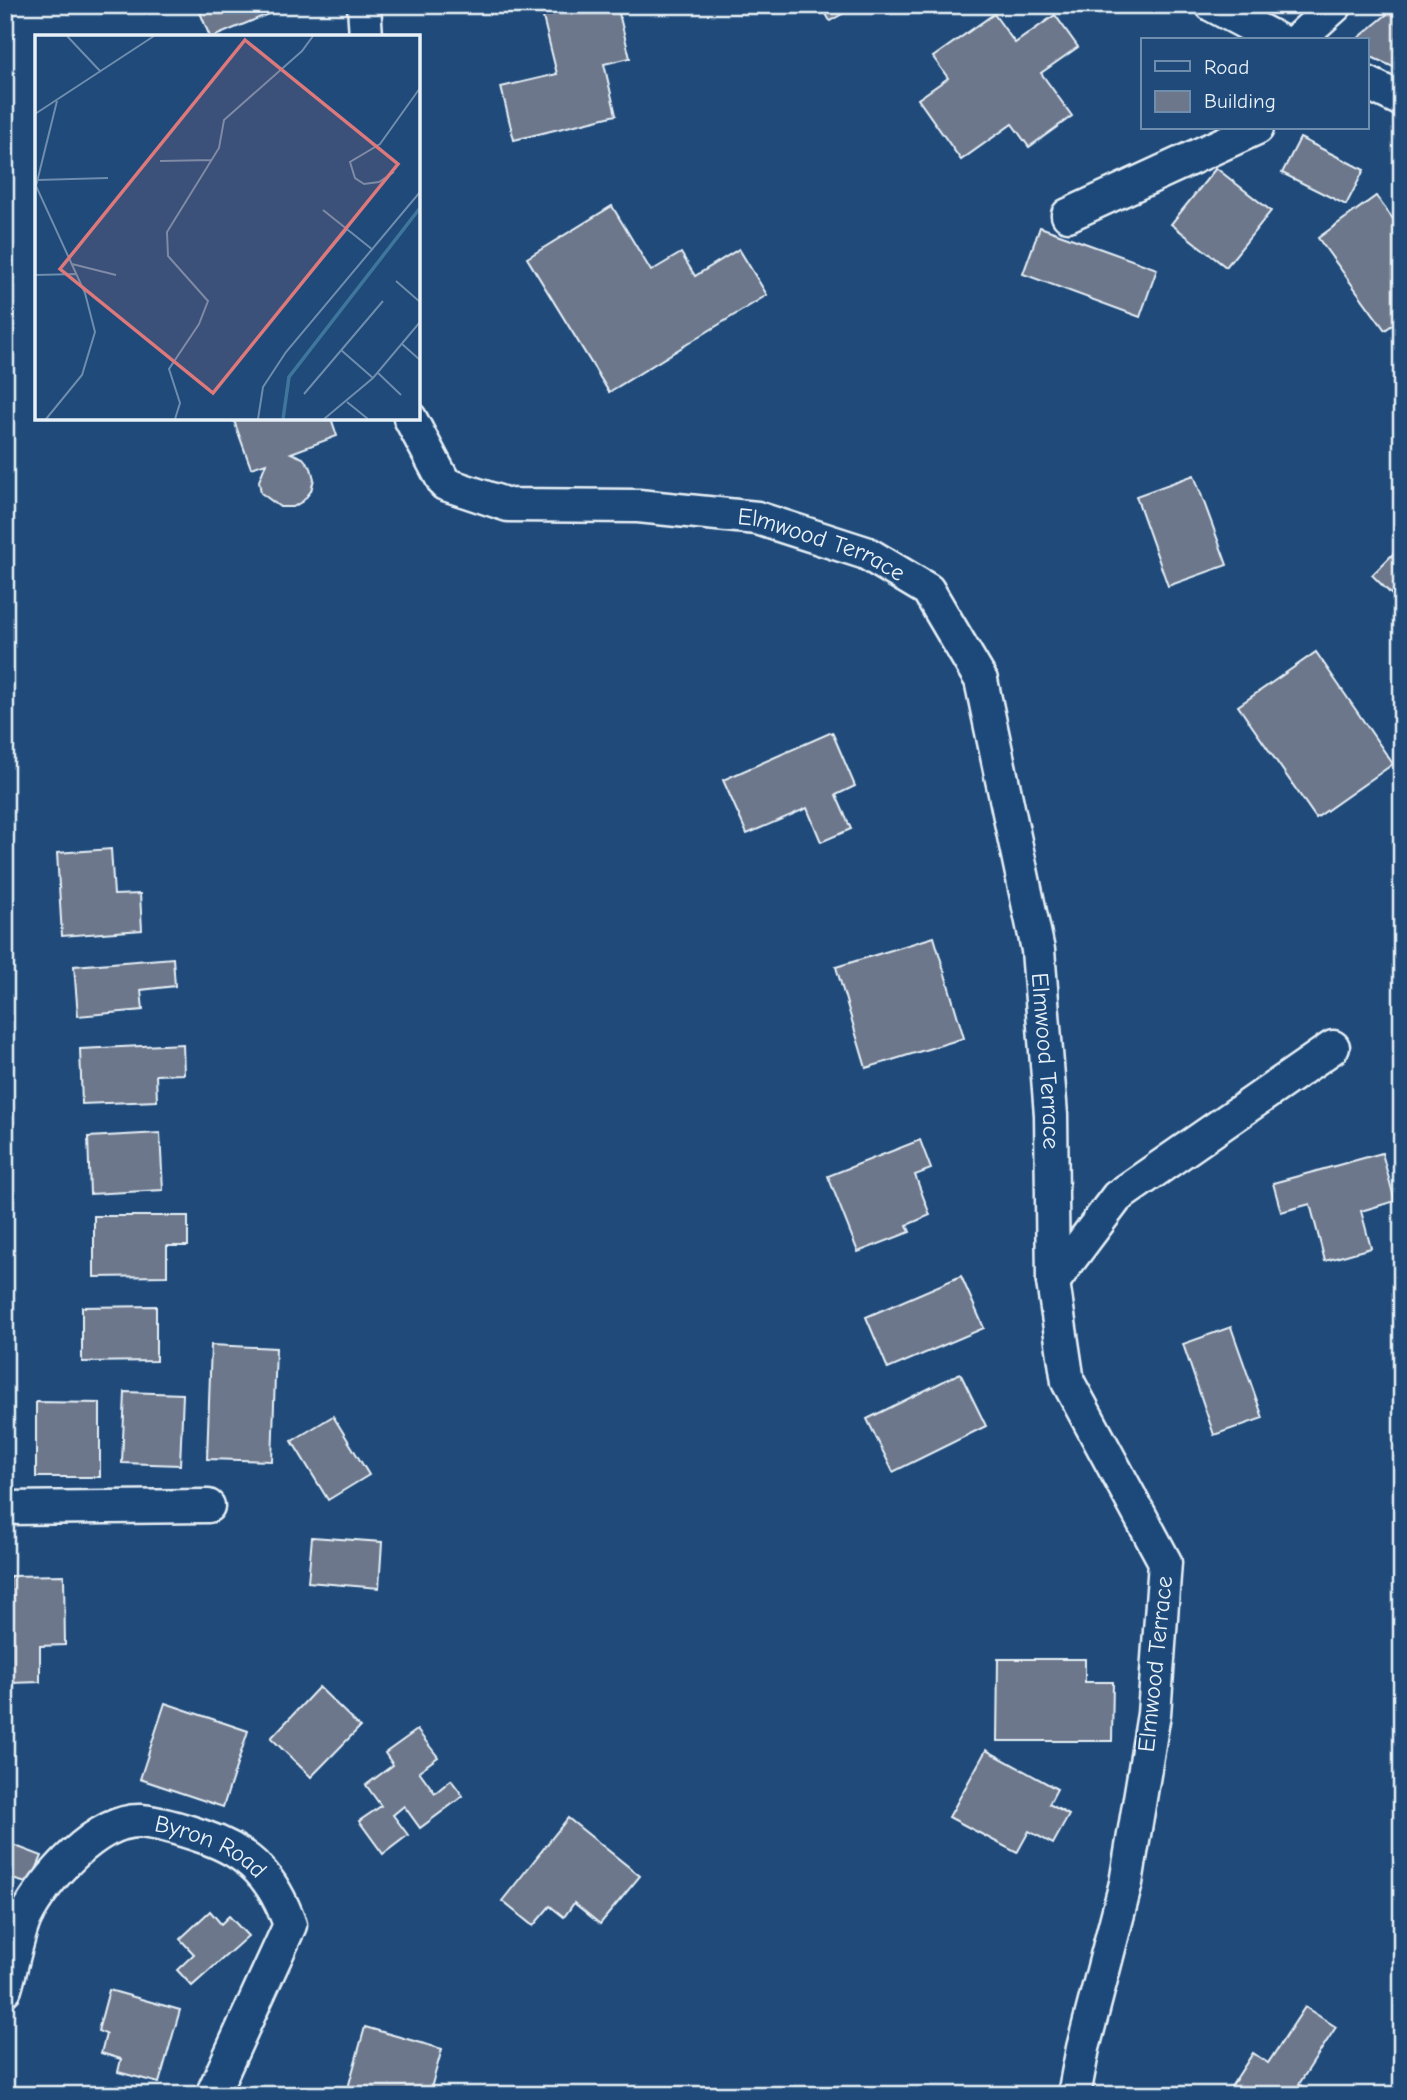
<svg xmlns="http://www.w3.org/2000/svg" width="1407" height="2100" viewBox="0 0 1407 2100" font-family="'Comic Neue',sans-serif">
<rect width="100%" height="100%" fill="#1f4a7a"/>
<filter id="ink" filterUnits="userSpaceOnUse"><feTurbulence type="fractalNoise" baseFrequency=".0143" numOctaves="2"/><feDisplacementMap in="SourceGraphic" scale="14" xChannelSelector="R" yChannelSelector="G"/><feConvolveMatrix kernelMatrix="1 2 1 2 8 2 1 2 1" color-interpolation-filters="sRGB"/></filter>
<g filter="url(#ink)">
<!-- building -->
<g fill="#6c778c" stroke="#e8f1f8" stroke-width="2">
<polygon points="197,5 290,5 213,37 210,37"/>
<polygon points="540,5 617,5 630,58 604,64 616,115 514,140 501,87 557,74"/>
<polygon points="821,5 858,5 830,21"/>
<polygon points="1398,5 1402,5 1402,71 1367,55 1367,40 1356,40"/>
<polygon points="994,14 1015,43 1055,15 1078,47 1041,73 1072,116 1029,147 1012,124 961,160 918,99 948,78 933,57"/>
<polygon points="1300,138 1364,170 1346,205 1282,173"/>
<polygon points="1216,168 1271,211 1226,267 1171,224"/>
<polygon points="1376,196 1402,231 1402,318 1385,330 1318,238"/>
<polygon points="612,206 651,271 681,253 695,276 739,249 767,295 609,392 527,258"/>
<polygon points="1040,227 1157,269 1140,317 1023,274"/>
<polygon points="233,418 331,418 337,436 291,453 303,458 311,468 314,479 311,491 303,501 293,507 280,507 261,493 259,481 266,463 251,468"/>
<polygon points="1194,475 1227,565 1168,586 1136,496"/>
<polygon points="1401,546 1402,546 1402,605 1372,575"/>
<polygon points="1316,652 1393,764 1316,818 1238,706"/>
<polygon points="832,732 855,786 836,795 851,829 821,842 807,808 747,834 723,780"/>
<polygon points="111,849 114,895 140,894 142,930 62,936 57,853"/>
<polygon points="934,937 964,1038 866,1068 836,967"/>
<polygon points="173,958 175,986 141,990 143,1010 78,1016 74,966"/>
<polygon points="1402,1032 1402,1062 1394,1060"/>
<polygon points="183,1044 184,1074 156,1075 157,1101 82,1104 80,1049"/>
<polygon points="160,1133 163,1190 90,1194 88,1137"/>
<polygon points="920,1140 931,1169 915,1175 930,1215 907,1225 910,1232 858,1252 828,1176"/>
<polygon points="1382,1153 1395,1201 1361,1211 1371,1248 1325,1261 1310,1204 1281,1212 1273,1183"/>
<polygon points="94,1216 188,1216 188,1246 167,1246 167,1276 94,1277"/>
<polygon points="961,1276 984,1328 888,1369 866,1317"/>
<polygon points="156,1306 156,1361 82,1362 82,1307"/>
<polygon points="1231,1327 1263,1418 1214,1435 1183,1344"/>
<polygon points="211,1345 276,1348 272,1461 207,1459"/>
<polygon points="960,1373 986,1426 893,1472 867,1419"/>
<polygon points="125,1392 183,1394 180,1465 122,1463"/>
<polygon points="36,1402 100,1403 100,1477 36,1477"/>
<polygon points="333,1416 369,1475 328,1500 292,1441"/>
<polygon points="312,1537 382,1542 379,1588 308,1582"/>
<polygon points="64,1575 65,1645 40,1646 40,1682 11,1683 10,1576"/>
<polygon points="998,1659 1085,1659 1085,1682 1113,1682 1112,1741 997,1741"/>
<polygon points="319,1687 360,1727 311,1777 271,1738"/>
<polygon points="165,1703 248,1731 223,1807 140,1779"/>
<polygon points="417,1730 438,1757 419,1771 435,1793 451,1780 463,1796 420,1828 404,1806 393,1815 408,1835 383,1854 359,1821 381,1806 366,1785 393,1765 385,1753"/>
<polygon points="986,1750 1057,1789 1049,1804 1069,1815 1053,1844 1029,1831 1017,1853 949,1817"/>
<polygon points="568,1818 640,1876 600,1924 574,1903 564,1917 550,1906 533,1926 502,1901"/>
<polygon points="5,1842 42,1856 30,1884 5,1877"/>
<polygon points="5,1898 33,1908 5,1939"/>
<polygon points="210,1911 221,1924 229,1916 248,1936 192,1986 177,1970 194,1954 180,1939"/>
<polygon points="109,1990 180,2010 159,2083 118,2072 121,2059 101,2053 106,2034 98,2031"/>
<polygon points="1305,2007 1336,2027 1299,2084 1315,2095 1237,2095 1229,2090 1253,2053 1268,2063"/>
<polygon points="365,2027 442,2049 429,2095 346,2095"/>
</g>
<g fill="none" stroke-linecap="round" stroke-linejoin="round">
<!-- street casing -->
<g stroke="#e8f1f8" stroke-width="37">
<g id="street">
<polyline points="364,5 366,37"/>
<polyline points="1212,5 1278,40"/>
<polyline points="1297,40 1336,5"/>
<polyline points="1367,83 1402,100"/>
<polyline points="1068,215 1257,128"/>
<path id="s1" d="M410,418L445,484L508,505L638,506L757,518L866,553L928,590L981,680L1038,950L1051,1115L1053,1282L1068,1382L1165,1562L1154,1714L1126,1883L1083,2048L1074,2095"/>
<polyline points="1053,1282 1117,1197 1333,1047"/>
<polyline points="5,1508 208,1506"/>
<path id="s2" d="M5,1989C11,1970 18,1932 26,1916C44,1880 97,1819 141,1821C163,1823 184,1830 204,1837C251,1853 274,1879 290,1925L212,2095"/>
</g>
</g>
<!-- street -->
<use href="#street" stroke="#1f4a7a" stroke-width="32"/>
</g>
</g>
<g text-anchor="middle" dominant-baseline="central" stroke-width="5" stroke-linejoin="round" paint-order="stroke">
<!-- street labels -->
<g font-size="24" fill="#e8f1f8" stroke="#1f4a7a">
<text stroke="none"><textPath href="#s1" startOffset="460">Elmwood Terrace</textPath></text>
<text stroke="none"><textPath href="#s1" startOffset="1069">Elmwood Terrace</textPath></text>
<text transform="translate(1155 1664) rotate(-84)">Elmwood Terrace</text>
<text stroke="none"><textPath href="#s2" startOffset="306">Byron Road</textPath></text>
</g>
</g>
<!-- overview -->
<g transform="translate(35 35)">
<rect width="385" height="385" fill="#1f4a7a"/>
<path fill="none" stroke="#3f769c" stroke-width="3.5" d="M248,384L254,342L385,173"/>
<path fill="none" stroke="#6f8dac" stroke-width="2" d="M32,1L66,37M0,79L119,1M125,126L177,125M359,137L344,147L329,149L320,143L315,127L345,109L385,53M2,145L73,143M288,175L338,215M37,229L81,240M0,240L42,239M361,246L385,267M253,265L312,194M367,309L385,325M306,315L338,343M343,338L366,360M269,359L348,266M312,367L333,384M11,384L47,340L60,297L50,258L1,151L22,66M140,384L145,368L134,334L164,289L173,266L133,221L132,197L184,113L189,85L267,16L278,1M223,384L228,352L251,317L385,157M289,384L338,343L385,287"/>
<path fill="#dd787b" fill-opacity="0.15" stroke="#dd787b" stroke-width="3.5" d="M210,5L363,129L178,358L25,234Z"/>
<rect width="385" height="385" fill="none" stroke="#e8f1f8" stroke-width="3.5"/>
</g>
<!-- margin -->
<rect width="1407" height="2100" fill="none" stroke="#1f4a7a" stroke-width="28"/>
<rect x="14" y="14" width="1379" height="2072" fill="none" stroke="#e8f1f8" stroke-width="2.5" filter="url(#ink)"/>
<!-- legend -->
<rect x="1141" y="38" width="228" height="91" fill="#1f4a7a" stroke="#6f8dac" stroke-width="2"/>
<rect x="1155" y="61" width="35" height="10" fill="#1f4a7a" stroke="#6f8dac" stroke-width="2"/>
<text x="1204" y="74" font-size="21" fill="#e8f1f8">Road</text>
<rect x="1155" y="91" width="35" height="21" fill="#6c778c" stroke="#6f8dac" stroke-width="2"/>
<text x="1204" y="108" font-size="21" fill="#e8f1f8">Building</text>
</svg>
